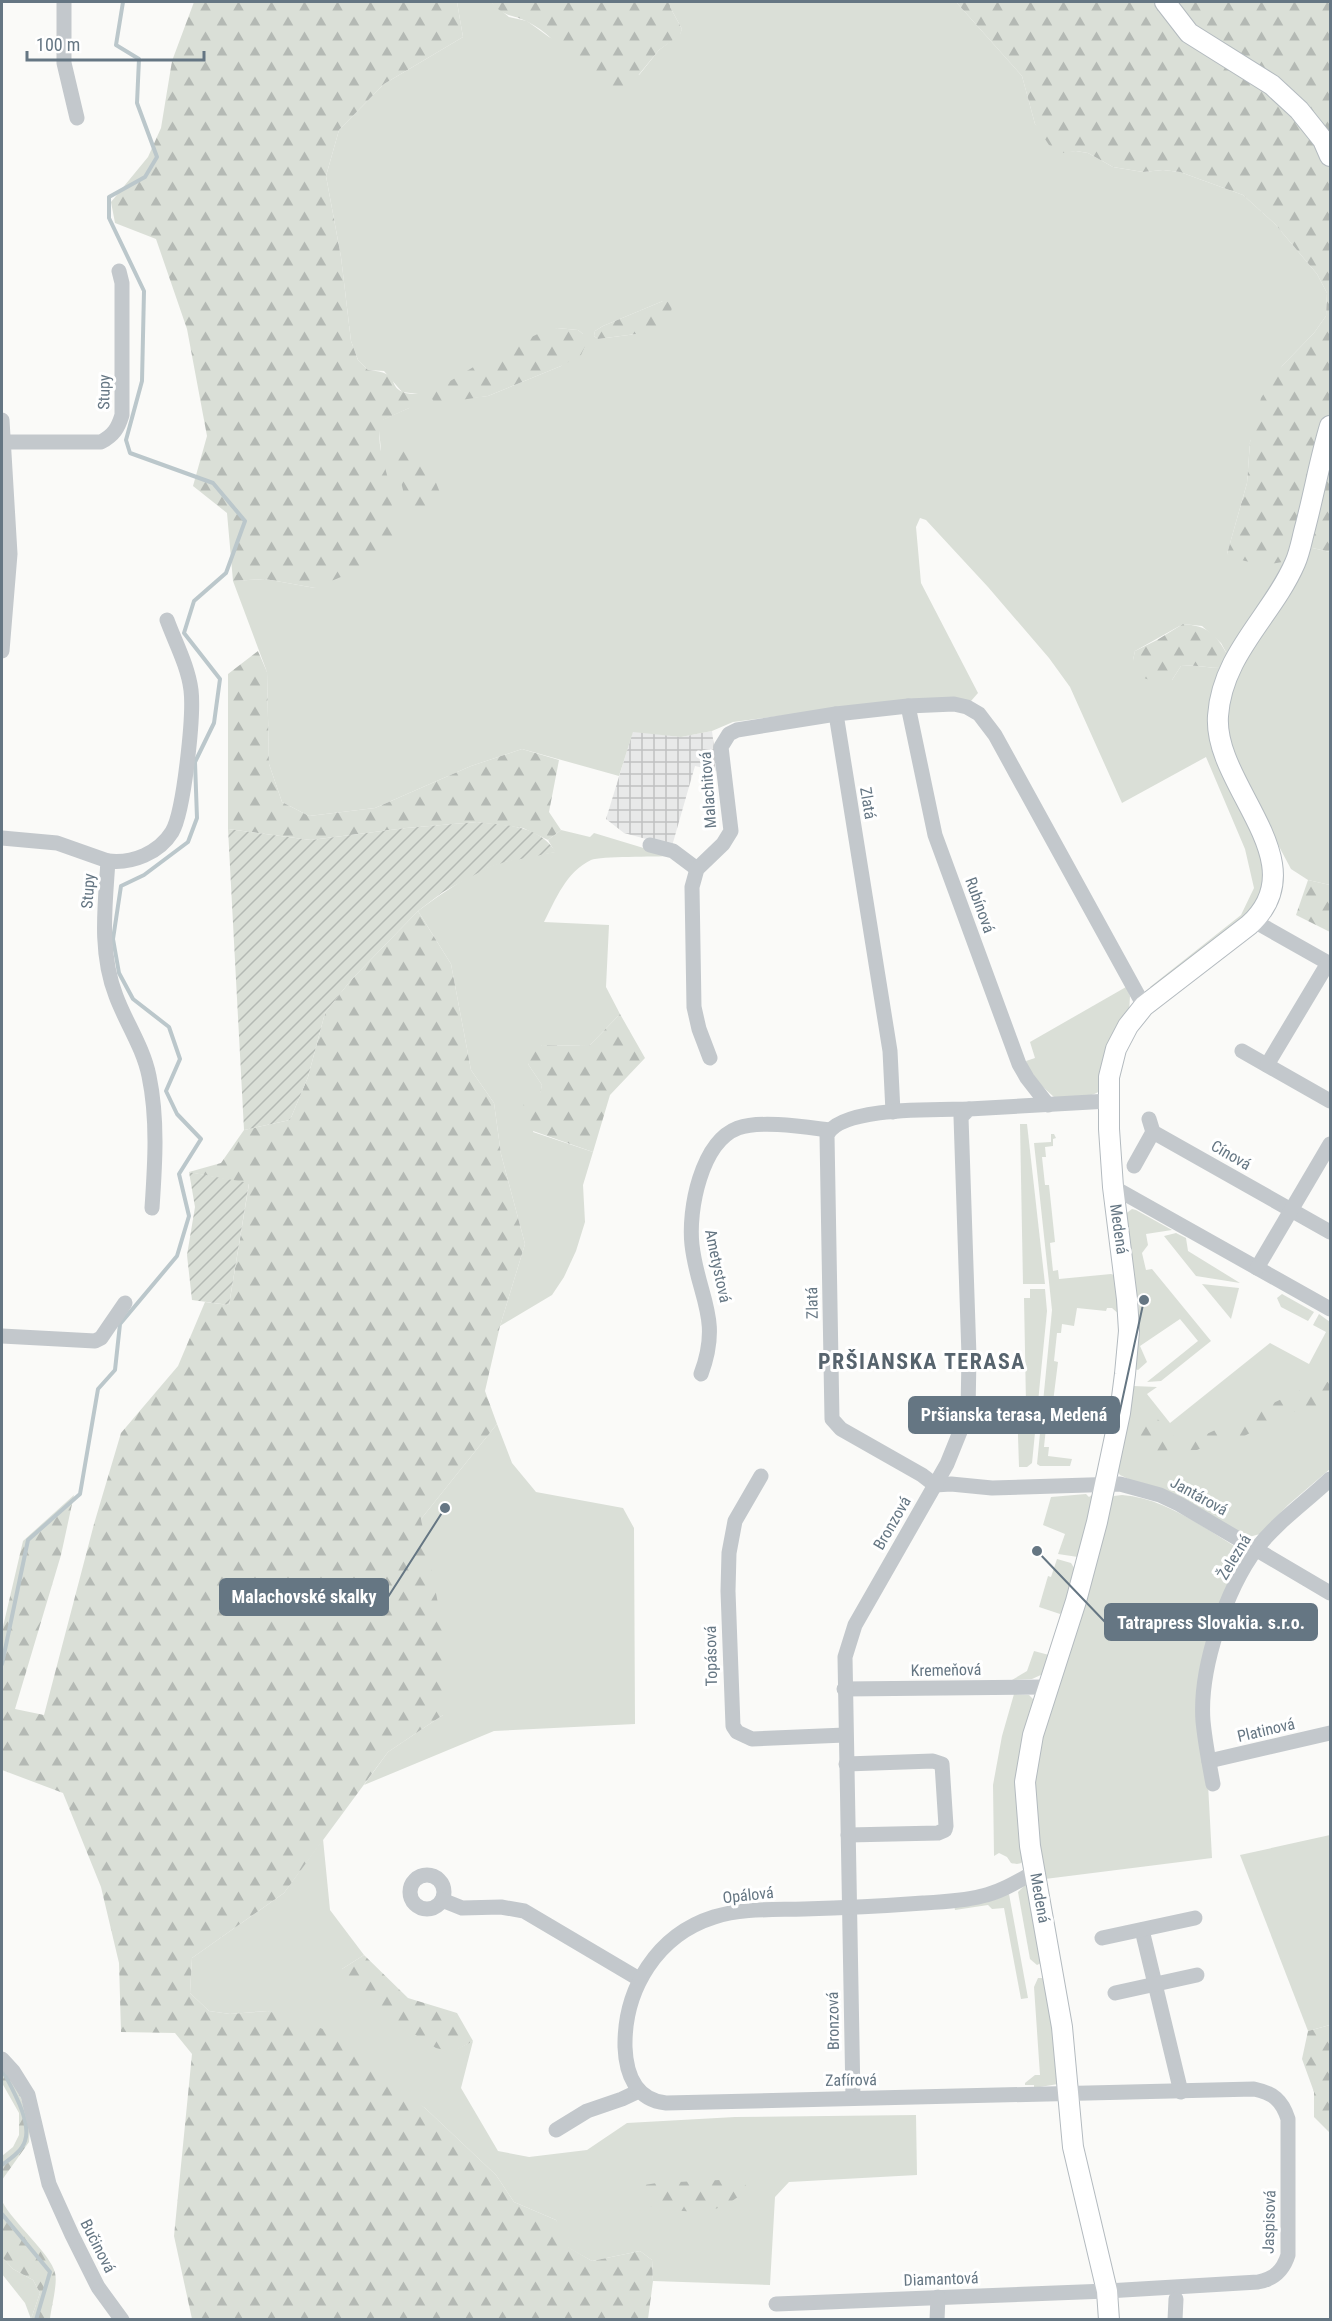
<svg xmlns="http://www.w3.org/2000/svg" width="1332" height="2321" viewBox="0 0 1332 2321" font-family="'Roboto Condensed',sans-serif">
<defs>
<pattern id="industrial-grid" width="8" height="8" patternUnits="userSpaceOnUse" patternTransform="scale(1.5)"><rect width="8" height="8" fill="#e8e9e9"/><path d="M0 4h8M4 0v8" fill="none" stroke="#c0c1c2"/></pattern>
<pattern id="forest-firs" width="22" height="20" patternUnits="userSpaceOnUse" patternTransform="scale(1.5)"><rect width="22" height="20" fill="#dadfd7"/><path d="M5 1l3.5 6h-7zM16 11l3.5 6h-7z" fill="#b4b9b4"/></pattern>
<pattern id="garden-furrows" width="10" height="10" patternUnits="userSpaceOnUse" patternTransform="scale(1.5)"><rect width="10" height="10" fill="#dadfd7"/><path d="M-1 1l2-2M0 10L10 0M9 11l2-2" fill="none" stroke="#b4b9b4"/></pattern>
</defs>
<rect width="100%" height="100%" fill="#fafaf8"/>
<!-- industrial -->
<polygon fill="url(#industrial-grid)" points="633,731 681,737 712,731 717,771 695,766 672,846 624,833 606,819"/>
<!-- grass -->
<g fill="#dadfd7" fill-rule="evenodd">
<path d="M457,2H491L509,17L527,21L549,37L639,75L659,50L680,34L682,29L670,7V2H956L1022,76L1035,124L1064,152L1076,151L1088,153L1113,167L1143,172L1163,170L1180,172L1243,195L1275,224L1317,274L1327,293L1326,316L1314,333L1282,366L1250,442L1247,483L1227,554L1289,560L1227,654L1221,643L1202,626L1183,624L1135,651L1133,660L1172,680L1181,666C1195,664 1207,668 1221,668L1214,690L1263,849L1266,886L1250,916L1154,988L1150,987L1241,915L1254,888L1245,849L1206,757L1122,803L1070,687L1049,658L988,587L926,520L920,518L916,527L921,583L978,693L971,701L787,715L733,722L712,731L681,737L633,732L619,776L522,749L471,766L375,808L309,816L282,802L269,764L267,672L233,581L265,579L315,588L381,451L379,429L382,420L409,408L418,394L402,392L384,371L368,370L358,360L351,341L341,257L326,176L339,130L384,84L463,37ZM663,301L636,334L598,339L594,336L595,331L603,326ZM557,328L578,330L583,334L561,366L488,396L434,402Z"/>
<polygon points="1308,547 1330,552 1330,885 1308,880 1291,869 1234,762 1224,722 1229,688"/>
<path d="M561,830L590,837L594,833L670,856C655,857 601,856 591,860C566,872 556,899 544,922L609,925L606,987L620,1014L589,1046L542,1045L528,1064L542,1085L533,1132L593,1152L583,1185L585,1222L576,1251L564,1277L552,1295L500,1326L525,1244L501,1154L494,1103L471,1070L451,964L418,911C440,895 462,879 486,868C508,859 533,856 555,852L548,840Z"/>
<path d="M1126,987L1130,996L1129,1014L1104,1088C1091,1100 1071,1097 1055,1098L1031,1076L1026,1061L1035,1058L1030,1042Z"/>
<polygon points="1020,1124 1027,1124 1045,1284 1023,1284"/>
<polygon points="1051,1134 1054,1134 1056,1138 1053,1139 1053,1146 1045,1147 1046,1157 1042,1157 1045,1185 1049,1185 1055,1242 1050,1243 1053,1271 1058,1270 1059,1279 1111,1274 1114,1275 1120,1315 1112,1308 1107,1308 1106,1311 1077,1308 1074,1326 1062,1324 1061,1333 1057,1333 1054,1361 1058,1362 1051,1418 1047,1418 1044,1447 1049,1447 1048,1456 1072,1459 1070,1466 1040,1466 1037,1464 1052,1310 1034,1143 1051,1142"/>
<polygon points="1132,1209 1136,1210 1172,1230 1146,1234 1148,1245 1142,1253 1146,1270 1152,1269 1211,1341 1161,1381 1147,1382 1198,1341 1180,1319 1140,1346 1147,1362 1138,1370 1135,1369 1139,1307 1124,1215"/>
<polygon points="1176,1233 1186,1238 1188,1251 1240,1283 1196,1276 1164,1236"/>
<polygon points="1202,1284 1239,1288 1231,1319"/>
<polygon points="1030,1289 1045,1289 1047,1311 1032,1463 1027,1467 1019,1467 1017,1405 1026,1404 1024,1298 1030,1298"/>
<polygon points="1282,1294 1314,1312 1308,1321 1281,1307 1277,1298"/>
<polygon points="1319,1314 1330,1322 1330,1469 1288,1505 1260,1534 1249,1537 1120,1475 1117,1471 1133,1386 1157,1387 1147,1394 1170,1423 1270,1343 1309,1364 1326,1332 1313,1325"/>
<polygon points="497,1424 512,1463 536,1492 623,1508 634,1528 635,1724 494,1731 364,1785 388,1752 443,1715 421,1519"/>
<polygon points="1086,1494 1089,1497 1092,1495 1094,1499 1078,1557 1058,1554 1065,1534 1043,1525 1051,1497"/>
<path d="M1122,1495C1166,1498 1207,1530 1244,1552L1206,1641L1208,1784L1212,1858L1045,1879L1033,1809V1758L1109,1501L1114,1496Z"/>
<polygon points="1057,1559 1071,1563 1076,1571 1065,1609 1060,1614 1039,1607 1048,1576 1051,1577"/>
<polygon points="1034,1651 1049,1655 1043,1674 1032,1679 1012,1680 1027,1671"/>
<path d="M1014,1694L1029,1695L1034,1700L1027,1858C1021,1864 1019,1865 1011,1863L1007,1857L999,1853L994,1856L993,1785L1002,1736Z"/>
<polygon points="1330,1835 1330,2025 1308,2031 1240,1855"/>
<polygon points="323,1839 330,1910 364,1955 342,1969 453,2051 473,2041 461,2088 498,2151 529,2157 587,2150 627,2123 735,2117 916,2115 917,2175 789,2182 775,2197 770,2285 653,2281 652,2260 640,2251 592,2261 567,2247 556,2220 514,2202 496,2175 425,2108 268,2011 230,2014 209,2011 190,1993 192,1958 284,1893"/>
<polygon points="1025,1885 1028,1887 1043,1962 1037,1965 1030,1959 1018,1892"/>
<polygon points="1009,1894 1028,1998 1021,1999 1004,1908 992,1909 988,1905 955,1910 954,1905"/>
<polygon points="1038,1978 1042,1978 1049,1985 1058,2084 1034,2088 1034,2085 1025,2085 1025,2083 1035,2075 1040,2075 1034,1987"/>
<polygon points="2,2257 13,2269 33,2280 40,2293 31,2319 25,2303 2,2274"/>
</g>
<!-- forest -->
<g fill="url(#forest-firs)">
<path d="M194,2H457L463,37L384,84L339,130L326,176L341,257L351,341L358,360L368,370C403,373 386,385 403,392C407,394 414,394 418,394L420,398L418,404L383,420C373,441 387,467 390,489C393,507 393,526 394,545L369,565L315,588L265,579L233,581L227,513L193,486L207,436L187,329L156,239L115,223L111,202L148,157L161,128L172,61Z"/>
<path d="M491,2H670V7L682,29L680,35L659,50L627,89L616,93C580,78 562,39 528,22C511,13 506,19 491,2Z"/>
<path d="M956,2H1330V552L1308,547C1302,551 1295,558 1288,560C1271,567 1242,563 1227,554L1247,483L1250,442L1261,398L1282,366L1314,333L1326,316L1327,293L1317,274L1275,224L1243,195L1180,172L1163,170L1143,172L1113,167L1088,153L1076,151L1064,153L1049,145L1035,124L1022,76Z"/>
<polygon points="663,301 669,302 672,307 670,317 662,328 636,334 598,339 594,336 595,331 603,326"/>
<polygon points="557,328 578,330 583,334 585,346 581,355 561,366 488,396 440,403 434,402 431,397 432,392 490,357 546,330"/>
<polygon points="407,446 415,446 423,451 441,495 440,504 430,516 417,520 407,515 404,509 403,490 397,466 399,454"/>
<path d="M1183,624C1207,626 1215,633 1227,654L1221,668C1207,668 1195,664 1181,666L1172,680L1159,683L1138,676L1133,660L1135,651L1157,640Z"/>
<polygon points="258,651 267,672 269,764 282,802 309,816 375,808 471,766 522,749 559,760 549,812 561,830 548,840 523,828 477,822 406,828 311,840 228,829 228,674"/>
<polygon points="1308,880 1330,885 1330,932 1296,915"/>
<polygon points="418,911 451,964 471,1070 494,1103 501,1154 525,1244 500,1326 485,1391 497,1424 421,1519 444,1633 443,1715 388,1752 284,1893 192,1958 190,1993 209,2011 230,2014 268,2011 323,2029 425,2108 496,2175 514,2202 556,2220 567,2238 568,2247 592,2261 640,2251 652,2260 653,2281 648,2319 192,2319 174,2236 192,2054 175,2033 121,2032 119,1963 101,1887 63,1793 2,1770 2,1631 23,1541 74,1495 61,1555 15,1709 44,1715 94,1524 121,1433 178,1366 205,1302 229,1305 249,1184 189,1172 221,1163 244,1130 290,1120 308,1077 325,1013 351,980"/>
<polygon points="620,1014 645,1058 610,1095 593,1152 533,1131 521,1115 525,1100 540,1093 542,1085 528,1064 531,1051 542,1045 589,1046"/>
<polygon points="1323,1382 1330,1382 1330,1404 1284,1414 1239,1439 1213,1443 1197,1450 1147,1451 1139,1442 1139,1418 1144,1412 1153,1415 1164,1425 1167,1432 1174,1436 1196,1439 1301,1390"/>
<polygon points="364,1955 408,1998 457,2013 473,2041 453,2052 436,2048 344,1989 342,1969"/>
<polygon points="1330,2025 1330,2133 1314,2117 1314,2092 1302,2059 1308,2031"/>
<polygon points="2,2065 16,2083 30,2126 29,2142 2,2180 2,2156 13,2147 19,2135 19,2113 2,2083"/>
<path d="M741,2179L749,2190C739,2196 726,2206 715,2209C693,2214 669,2210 648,2206L641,2197L644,2185L657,2183Z"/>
<path d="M2,2201C13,2223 51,2254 55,2273C58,2283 51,2308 50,2319H31L40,2293L33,2280L13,2269L2,2257Z"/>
</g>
<!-- garden -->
<g fill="url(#garden-furrows)">
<path d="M477,822C507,826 537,824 556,852L505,862L487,868L443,892L418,911L351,980L325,1013L308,1077L290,1120L244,1130L228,829L311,840L406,828Z"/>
<polygon points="189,1172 249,1183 229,1305 192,1300 187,1255 195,1207"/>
</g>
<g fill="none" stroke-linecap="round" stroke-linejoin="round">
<!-- stream -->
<g stroke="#bbc7cb" stroke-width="4">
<polyline points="2,1664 28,1540 80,1494 98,1389 115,1370 120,1324 177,1256 189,1216 179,1174 201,1139 177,1114 166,1091 180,1059 169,1027 133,999 119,973 113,939 121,886 144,875 188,842 197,818 195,762 214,723 220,679 184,633 194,601 226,573 245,521 213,483 130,453 126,440 142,381 144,291 109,218 109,197 145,177 157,157 137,103 139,59 116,45 123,2"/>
<path d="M2,2069C11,2087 32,2121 25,2141C22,2151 10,2159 2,2165"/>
<polyline points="2,2214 50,2272 36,2320"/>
</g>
<!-- secondary casing -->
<g stroke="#b3babf" stroke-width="22">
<g id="secondary">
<polyline points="1165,2 1189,33 1272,85 1299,110 1323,140 1330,156"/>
<path d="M1109,2320L1107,2291L1073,2147L1062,2027L1030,1846L1025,1782L1033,1735L1076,1601L1097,1522L1120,1413L1125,1374L1129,1331L1127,1299L1113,1187L1109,1129V1077L1116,1049L1128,1026L1144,1006L1249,925C1319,862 1213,786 1218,716C1222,654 1272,616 1295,563C1300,552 1302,539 1305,528C1314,494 1320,459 1330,426"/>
</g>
</g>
<!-- street -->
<g stroke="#c3c8cc" stroke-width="15">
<polyline points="64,2 64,63 77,118"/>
<polyline points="2,420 10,554 2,651"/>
<path d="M3,442H101C114,435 118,428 122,415V283L119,271"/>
<polyline points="908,706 935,835 1019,1064 1027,1078 1048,1105"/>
<polyline points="836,714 890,1051 893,1112"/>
<polyline points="2,838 57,843 108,861"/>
<polyline points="650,845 673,851 697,869"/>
<polyline points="1254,921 1330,964"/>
<polyline points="1242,1051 1330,1101"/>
<polyline points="710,1058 699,1029 694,1007 692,887 697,869 723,844 731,831 721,747 729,734 737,730 836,714 908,706 954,704 967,707 979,714 995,735 1144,1006"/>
<polyline points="1267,1065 1328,963"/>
<polyline points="1149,1119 1153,1132 1330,1232"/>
<polyline points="1134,1166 1153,1132"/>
<polyline points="1113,1187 1330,1309"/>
<path d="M152,1208C155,1164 158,1119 149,1076C143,1047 126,1023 116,996C99,952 105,907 108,861C132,864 159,853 172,832C184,812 194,715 191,690C188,666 175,642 167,620"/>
<polyline points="1257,1268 1330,1144"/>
<polyline points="2,1336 95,1341 101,1338 125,1303"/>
<path d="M701,1374C722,1318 698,1297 692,1245C688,1210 701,1142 738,1128C761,1120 805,1127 829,1130"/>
<polyline points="761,1476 735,1521 729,1553 728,1591 733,1726 737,1732 752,1739 845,1735"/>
<path d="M935,1485L922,1475L841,1429L832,1419L827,1135C841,1106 939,1110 969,1109"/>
<polyline points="935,1485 951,1484 992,1488 1120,1484 1160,1495 1179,1504 1330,1593"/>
<polyline points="844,1689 1048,1687"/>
<polyline points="1209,1761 1330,1733"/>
<polyline points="846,1764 933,1761 942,1764 946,1826 945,1830 938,1833 848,1835"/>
<path d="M1213,1784C1209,1763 1205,1742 1203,1721C1199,1669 1226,1589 1257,1548C1278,1521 1306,1502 1330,1479"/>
<circle cx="427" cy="1892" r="17"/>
<polyline points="442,1900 462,1908 501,1907 524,1911 639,1979"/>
<polyline points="1142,1930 1181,2092"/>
<polyline points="1102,1938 1195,1918"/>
<polyline points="1115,1993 1197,1975"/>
<polyline points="2,2059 13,2071 28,2095 49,2184 72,2235 98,2287 122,2320"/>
<polyline points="853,2098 845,1657 855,1625 947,1464 968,1412 969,1356 961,1117 969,1109 1109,1101"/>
<polyline points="556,2130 587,2111 622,2099 639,2091"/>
<path d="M776,2304L1107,2291L1258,2282C1274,2279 1283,2271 1288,2255V2119C1282,2100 1273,2093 1254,2089L666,2103C636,2100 626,2074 625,2047C624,1989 657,1935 714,1917C742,1908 774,1910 804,1909C844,1908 883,1906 923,1903C942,1902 963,1901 982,1896C1001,1892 1018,1881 1035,1872"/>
<polyline points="937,2320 938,2297"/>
<polyline points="1175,2320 1176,2299"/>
</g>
<!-- secondary -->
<use href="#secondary" stroke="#fff" stroke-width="20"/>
</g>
<g text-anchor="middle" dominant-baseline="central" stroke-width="6" stroke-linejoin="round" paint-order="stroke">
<!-- street labels -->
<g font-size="16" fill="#657683" stroke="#fff">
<text transform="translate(104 392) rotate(-89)">Stupy</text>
<text transform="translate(708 790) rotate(-94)">Malachitová</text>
<text transform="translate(868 803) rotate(81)">Zlatá</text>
<text transform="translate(88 891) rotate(-86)">Stupy</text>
<text transform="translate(980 905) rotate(70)">Rubínová</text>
<text transform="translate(1231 1155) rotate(30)">Cínová</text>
<text transform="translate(1119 1229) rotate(82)">Medená</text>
<text transform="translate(718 1266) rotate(78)">Ametystová</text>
<text transform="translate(812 1303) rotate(-91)">Zlatá</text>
<text transform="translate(1199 1496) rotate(29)">Jantárová</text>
<text transform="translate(892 1523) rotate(-60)">Bronzová</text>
<text transform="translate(1234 1557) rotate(-59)">Železná</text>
<text transform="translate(711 1656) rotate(-91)">Topásová</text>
<text transform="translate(946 1670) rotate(-1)">Kremeňová</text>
<text transform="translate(1266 1730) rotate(-13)">Platinová</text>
<text transform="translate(748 1895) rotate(-6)">Opálová</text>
<text transform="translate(1040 1898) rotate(80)">Medená</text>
<text transform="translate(833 2021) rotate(-91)">Bronzová</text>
<text transform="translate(851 2080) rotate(-1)">Zafírová</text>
<text transform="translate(1269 2222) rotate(-88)">Jaspisová</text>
<text transform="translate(98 2246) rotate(63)">Bučinová</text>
<text transform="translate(941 2279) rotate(-2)">Diamantová</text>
</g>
<!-- district labels -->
<g font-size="22" font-weight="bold" letter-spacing="1.5" fill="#57646e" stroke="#fff">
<text x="922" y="1361">PRŠIANSKA TERASA</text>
</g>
</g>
<!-- callouts -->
<path fill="none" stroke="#657683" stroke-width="2" d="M1144 1300L1119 1415M445 1508L388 1597M1037 1551L1105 1622"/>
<g fill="#657683" stroke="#fff" stroke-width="2">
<circle cx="1144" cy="1300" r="6"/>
<circle cx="445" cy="1508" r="6"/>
<circle cx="1037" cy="1551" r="6"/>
</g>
<g fill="#657683" stroke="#657683" stroke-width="2">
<rect x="909" y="1397" width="210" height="36" rx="6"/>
<rect x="220" y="1579" width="168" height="36" rx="6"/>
<rect x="1105" y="1604" width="212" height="36" rx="6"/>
</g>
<g font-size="18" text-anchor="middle" font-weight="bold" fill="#fff">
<text x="1014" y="1421">Pršianska terasa, Medená</text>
<text x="304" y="1603">Malachovské skalky</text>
<text x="1211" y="1629">Tatrapress Slovakia. s.r.o.</text>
</g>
<!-- border -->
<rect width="1332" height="2321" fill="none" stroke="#657683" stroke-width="6"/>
<!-- scale -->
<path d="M27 51v9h177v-9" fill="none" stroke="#657683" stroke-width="3"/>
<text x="36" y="51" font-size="18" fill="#657683" stroke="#ffffff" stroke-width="4.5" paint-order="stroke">100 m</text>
</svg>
